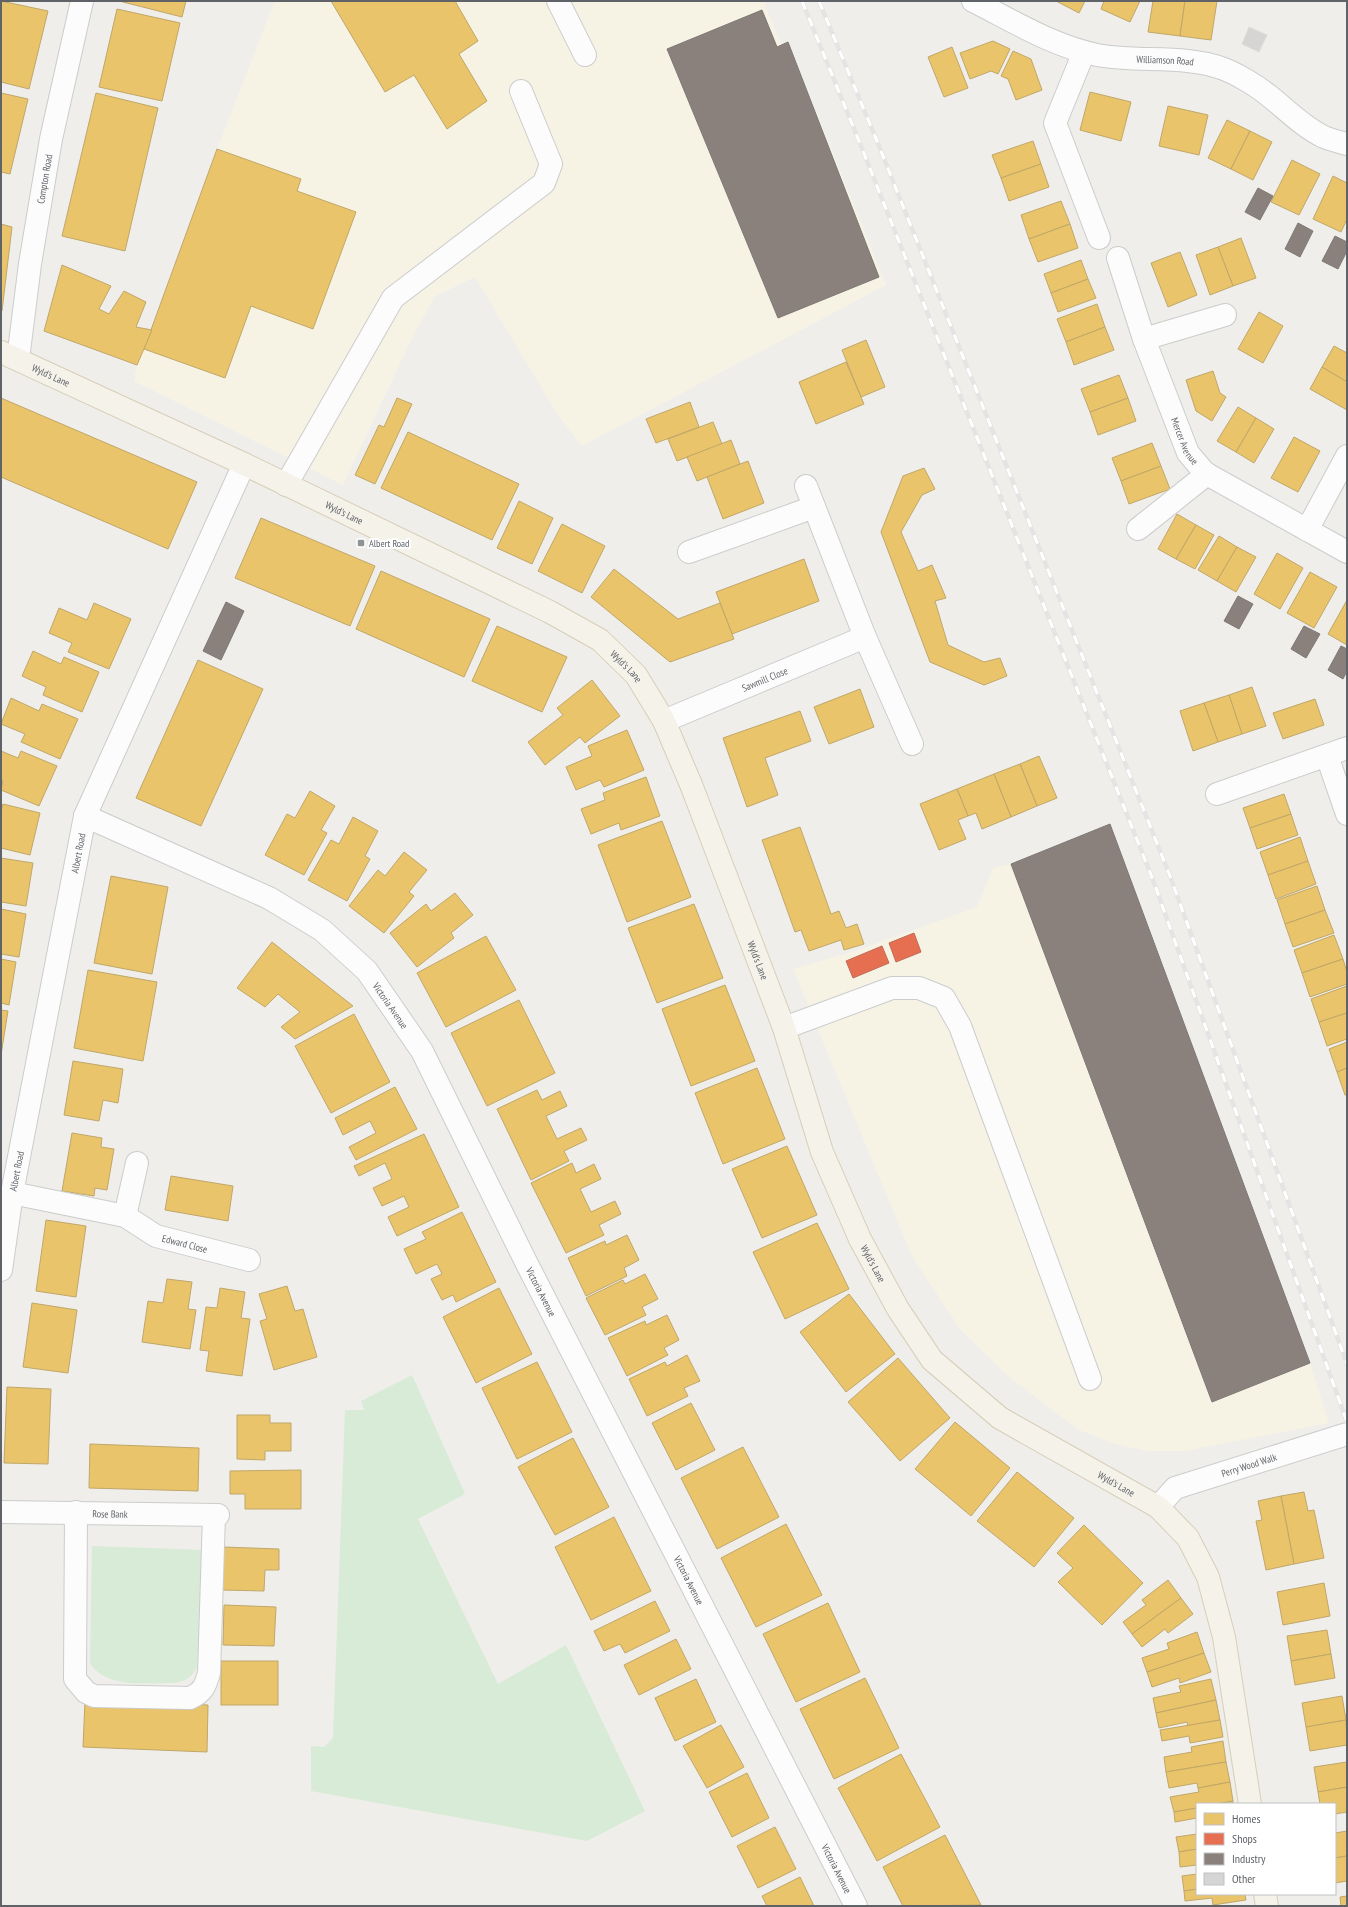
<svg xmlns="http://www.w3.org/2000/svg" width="1348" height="1907" viewBox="0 0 1348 1907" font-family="'PT Sans Narrow',sans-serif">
<rect width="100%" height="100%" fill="#efeeea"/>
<!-- commercial -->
<g fill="#f7f3e4">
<polygon points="275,1 763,1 781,44 788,42 886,285 582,446 556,412 475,277 434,297 410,342 343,485 134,381 137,365 152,330 217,149"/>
<polygon points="1110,824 1310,1363 1329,1423 1184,1451 1148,1451 1115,1444 1079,1430 1009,1377 960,1329 912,1256 793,969 858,950 977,907 993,868 1011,864"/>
</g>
<!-- green -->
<g fill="#d8ebd6">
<polygon points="412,1375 465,1494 418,1519 498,1684 566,1645 645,1811 587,1841 311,1791 311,1746 324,1747 333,1738 345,1410 364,1410 361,1401"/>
<path d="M92,1546L204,1550L197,1667C192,1677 186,1681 175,1683C148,1683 106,1689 90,1663Z"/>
</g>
<!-- homes -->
<g fill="#e9c46a" stroke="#c0a769">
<polygon points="1,1 48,11 29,89 1,82"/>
<polygon points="119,1 186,1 182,17"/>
<polygon points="331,1 455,1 478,41 459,54 487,101 447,129 414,75 385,92"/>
<polygon points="1056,1 1085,1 1079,13"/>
<polygon points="1104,1 1140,1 1130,22 1101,9"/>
<polygon points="1153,1 1185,1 1180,36 1148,32"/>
<polygon points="1185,1 1217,1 1211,40 1180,36"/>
<polygon points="117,9 180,23 162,101 99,87"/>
<polygon points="993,41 1010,49 998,74 991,71 970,79 960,53"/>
<polygon points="952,47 968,88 944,97 928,57"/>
<polygon points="1013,51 1031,59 1042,90 1016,100 1008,79 1001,76"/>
<polygon points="1090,92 1131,102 1121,141 1080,130"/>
<polygon points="1,93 28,99 10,174 1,172"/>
<polygon points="96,93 158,108 125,251 62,236"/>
<polygon points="1168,106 1208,115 1199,155 1159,146"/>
<polygon points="1227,120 1250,131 1231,169 1208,158"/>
<polygon points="1250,131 1272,142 1253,180 1231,169"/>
<polygon points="1033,141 1041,164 1001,178 992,155"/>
<polygon points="217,149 301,179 297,191 356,212 313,329 251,306 225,378 144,349"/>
<polygon points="1292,160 1320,174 1299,215 1271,202"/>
<polygon points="1041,164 1049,187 1009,201 1001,178"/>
<polygon points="1333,176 1347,183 1347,219 1341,232 1313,219"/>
<polygon points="1061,201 1070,224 1029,239 1021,215"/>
<polygon points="1,224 12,227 2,311 1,311"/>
<polygon points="1070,224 1078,248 1038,262 1029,239"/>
<polygon points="1241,238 1256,278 1233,286 1218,247"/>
<polygon points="1218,247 1233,286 1210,295 1196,255"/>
<polygon points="1180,252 1197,295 1168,307 1151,263"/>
<polygon points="1081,260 1088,279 1051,293 1044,274"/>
<polygon points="62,265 111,286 99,309 109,314 124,291 146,302 136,327 152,330 137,365 44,331"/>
<polygon points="1088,279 1096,298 1058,312 1051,293"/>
<polygon points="1097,304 1105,327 1066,342 1057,319"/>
<polygon points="1259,312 1283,326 1263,363 1238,349"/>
<polygon points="1105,327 1114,350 1074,365 1066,342"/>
<polygon points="866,340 885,387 861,397 842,350"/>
<polygon points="1334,346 1347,353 1347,382 1322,367"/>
<polygon points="846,362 864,404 816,424 799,382"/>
<polygon points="1322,367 1347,382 1347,410 1310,389"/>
<polygon points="1213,371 1220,393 1226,397 1212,421 1196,411 1186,380"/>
<polygon points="1119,375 1128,398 1090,412 1081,389"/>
<polygon points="1,398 197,482 168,549 1,477"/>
<polygon points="397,398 412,404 375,484 355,475 379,425 384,427"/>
<polygon points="1128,398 1136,421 1098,435 1090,412"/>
<polygon points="690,402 699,427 656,443 646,419"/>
<polygon points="1238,407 1256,418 1236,452 1217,441"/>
<polygon points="1256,418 1274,429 1254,463 1236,452"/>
<polygon points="713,422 722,444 677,461 668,439"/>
<polygon points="408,432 519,484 492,540 381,488"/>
<polygon points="1294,437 1320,451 1298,492 1271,478"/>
<polygon points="731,440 740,464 697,481 687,457"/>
<polygon points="1152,443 1161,466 1121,481 1112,458"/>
<polygon points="748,461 764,503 723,519 707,477"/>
<polygon points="1161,466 1170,489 1129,504 1121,481"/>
<polygon points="924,468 935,489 922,495 901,532 918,571 932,565 946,598 935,601 948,645 984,662 1000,658 1007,676 984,685 930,662 881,532 903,476"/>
<polygon points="519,501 553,518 532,564 497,548"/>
<polygon points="1177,514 1196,525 1176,559 1158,549"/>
<polygon points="261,518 375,566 350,626 235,578"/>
<polygon points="562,524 605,546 582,593 538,571"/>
<polygon points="1196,525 1214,535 1195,569 1176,559"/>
<polygon points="1219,536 1237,547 1217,581 1198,570"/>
<polygon points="1237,547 1256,557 1236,592 1217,581"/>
<polygon points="1277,553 1303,568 1280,609 1254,594"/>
<polygon points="804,559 819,601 732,634 716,592"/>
<polygon points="614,569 678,619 720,603 734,639 670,662 591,597"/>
<polygon points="381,571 490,619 464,677 356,629"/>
<polygon points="1310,572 1337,587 1314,628 1287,613"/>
<polygon points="1347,600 1347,645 1328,634"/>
<polygon points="94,603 131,619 109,669 68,652 72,643 49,633 59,608 87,620"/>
<polygon points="497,626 567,657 542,712 472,681"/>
<polygon points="33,651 61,664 64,657 99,672 82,712 43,695 46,687 22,676"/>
<polygon points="198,660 263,689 201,826 136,798"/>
<polygon points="592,680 620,716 585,743 580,737 545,765 528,742 563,715 557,708"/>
<polygon points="1252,687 1266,726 1242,734 1229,695"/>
<polygon points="860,689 874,727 829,744 814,707"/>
<polygon points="1229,695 1242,734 1218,742 1204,703"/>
<polygon points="11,698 39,711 42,704 78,719 60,759 21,742 25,734 1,724"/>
<polygon points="1315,699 1324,725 1283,739 1273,713"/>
<polygon points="1204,703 1218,742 1193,751 1180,711"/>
<polygon points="800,711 811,741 765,758 778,795 747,807 723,738"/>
<polygon points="627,730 644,770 604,787 600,780 576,790 566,767 592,756 588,746"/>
<polygon points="1,751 18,758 21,751 57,766 39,806 1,790 3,781 1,780"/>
<polygon points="1039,756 1057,798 1037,806 1020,764"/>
<polygon points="1020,764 1037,806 1011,817 994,774"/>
<polygon points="994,774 1011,817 982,829 976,813 968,816 957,789"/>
<polygon points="646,777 660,816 621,830 619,823 591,834 581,809 605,800 603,793"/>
<polygon points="957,789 968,816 958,820 966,839 939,850 920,804"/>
<polygon points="310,791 335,806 321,830 327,833 304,875 265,855 287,814 295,818"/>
<polygon points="1284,794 1291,814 1250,828 1243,808"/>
<polygon points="3,804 40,813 30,855 1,848 1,811"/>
<polygon points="1291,814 1298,835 1257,849 1250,828"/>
<polygon points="353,817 378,831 365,856 370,859 347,901 308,880 331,840 339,844"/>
<polygon points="662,821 691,897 627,922 598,845"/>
<polygon points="800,827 831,914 839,911 846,928 857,924 864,944 844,950 841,940 809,951 801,930 795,932 762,840"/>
<polygon points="1300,837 1308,861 1268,875 1260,852"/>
<polygon points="404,852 427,870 409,892 414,896 384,933 349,906 378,870 385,876"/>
<polygon points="1,858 33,863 26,906 1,902"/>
<polygon points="1308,861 1316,884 1276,899 1268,875"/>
<polygon points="111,876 168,887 152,974 94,963"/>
<polygon points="1317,886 1325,910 1285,924 1277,900"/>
<polygon points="455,893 473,915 451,933 454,938 417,967 390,933 426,904 431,911"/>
<polygon points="694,904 723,978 657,1003 628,928"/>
<polygon points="1,909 26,914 19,957 1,954"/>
<polygon points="1325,910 1334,933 1293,947 1285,924"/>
<polygon points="1334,935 1343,959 1302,973 1294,950"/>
<polygon points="486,936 516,990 446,1027 417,973"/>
<polygon points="272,942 353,1006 295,1039 281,1027 300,1012 278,994 265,1007 237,988"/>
<polygon points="1,959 16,962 9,1005 1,1003"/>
<polygon points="1343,959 1347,972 1347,984 1310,997 1302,973"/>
<polygon points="88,970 157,982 143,1061 74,1048"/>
<polygon points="725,985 755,1061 691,1086 662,1009"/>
<polygon points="1347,986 1347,1013 1319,1022 1311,999"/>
<polygon points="519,1000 555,1073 487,1106 451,1033"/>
<polygon points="1,1010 8,1011 1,1055"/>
<polygon points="1347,1013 1347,1039 1327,1046 1319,1022"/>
<polygon points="354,1014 390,1082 331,1113 295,1046"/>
<polygon points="1347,1042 1347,1068 1337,1072 1329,1049"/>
<polygon points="73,1061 123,1069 118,1103 103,1100 99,1121 64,1115"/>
<polygon points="757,1068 785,1139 723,1164 695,1093"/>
<polygon points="1347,1068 1347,1095 1345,1095 1337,1072"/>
<polygon points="395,1087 417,1129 356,1160 349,1147 376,1133 370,1121 343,1135 335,1118"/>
<polygon points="537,1090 542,1100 560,1091 567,1106 546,1116 557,1139 581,1128 587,1140 564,1151 569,1161 531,1180 497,1109"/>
<polygon points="72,1133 102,1138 101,1147 114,1149 107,1190 95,1188 94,1196 62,1191"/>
<polygon points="424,1134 459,1207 397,1236 388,1217 409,1207 404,1196 382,1206 373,1188 392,1179 385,1163 359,1176 354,1166"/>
<polygon points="787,1146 817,1215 762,1238 732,1169"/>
<polygon points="572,1163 576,1173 594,1164 601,1179 580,1189 591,1212 615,1201 621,1214 599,1225 604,1235 566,1253 531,1183"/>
<polygon points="171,1176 233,1186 228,1221 165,1210"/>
<polygon points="462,1212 496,1282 456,1302 453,1295 442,1300 431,1279 442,1274 437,1264 416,1274 404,1249 426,1239 422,1232"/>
<polygon points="46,1220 86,1226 76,1297 36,1291"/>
<polygon points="817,1223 849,1289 785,1319 753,1252"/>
<polygon points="627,1235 639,1260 624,1268 627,1276 586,1296 568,1258 605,1241 606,1245"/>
<polygon points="645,1274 658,1299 642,1307 646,1315 605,1335 586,1298 623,1280 625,1284"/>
<polygon points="167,1279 192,1282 188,1309 196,1310 190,1349 142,1342 148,1301 163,1303"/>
<polygon points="287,1286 295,1311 303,1309 317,1357 274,1370 260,1321 267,1319 259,1294"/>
<polygon points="220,1288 245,1292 241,1318 250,1319 242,1376 206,1371 209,1351 200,1350 206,1307 217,1308"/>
<polygon points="499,1288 532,1354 476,1383 443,1317"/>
<polygon points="849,1294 895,1354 846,1392 800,1332"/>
<polygon points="32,1303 77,1310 68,1373 23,1367"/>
<polygon points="667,1315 679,1340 664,1348 668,1355 627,1376 608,1338 645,1321 646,1325"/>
<polygon points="687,1355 700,1381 684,1388 688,1396 647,1416 629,1379 665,1362 667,1366"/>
<polygon points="898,1358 950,1418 900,1461 848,1402"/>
<polygon points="537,1362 572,1432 517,1459 482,1388"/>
<polygon points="7,1387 51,1389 48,1464 4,1463"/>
<polygon points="691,1403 715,1450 676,1470 652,1423"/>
<polygon points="237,1415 270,1415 270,1423 291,1423 291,1451 265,1451 265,1460 237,1459"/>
<polygon points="955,1422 1010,1468 971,1516 915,1469"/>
<polygon points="573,1438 609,1507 555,1535 518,1467"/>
<polygon points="90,1444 199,1448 198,1491 89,1488"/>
<polygon points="743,1447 779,1517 717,1549 681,1478"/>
<polygon points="301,1470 301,1509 245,1509 245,1494 230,1494 230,1471"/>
<polygon points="1017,1472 1074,1518 1034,1567 977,1521"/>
<polygon points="1304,1492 1308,1511 1314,1510 1324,1558 1294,1564 1281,1496"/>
<polygon points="1281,1496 1294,1564 1266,1570 1256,1521 1262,1520 1258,1501"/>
<polygon points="614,1517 651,1591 591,1620 555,1547"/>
<polygon points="786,1524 822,1595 756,1627 721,1558"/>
<polygon points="1084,1525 1143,1583 1102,1625 1058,1582 1073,1568 1057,1553"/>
<polygon points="223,1547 279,1549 279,1570 265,1570 264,1591 222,1590"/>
<polygon points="1168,1580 1181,1598 1132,1634 1123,1622 1146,1605 1142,1600"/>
<polygon points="1324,1583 1330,1616 1283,1625 1277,1592"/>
<polygon points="1181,1598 1193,1614 1168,1633 1165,1629 1142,1647 1132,1634"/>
<polygon points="655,1601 670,1631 625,1653 620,1644 604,1651 594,1631"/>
<polygon points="828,1603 860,1672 796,1702 763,1634"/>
<polygon points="224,1605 276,1607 274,1646 223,1645"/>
<polygon points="1327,1630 1331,1654 1291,1661 1287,1636"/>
<polygon points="1197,1632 1204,1653 1147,1672 1142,1658 1169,1649 1167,1643"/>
<polygon points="676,1639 691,1669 639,1695 624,1665"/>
<polygon points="1204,1653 1211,1672 1180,1683 1179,1678 1152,1687 1147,1672"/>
<polygon points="1331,1654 1335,1678 1295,1685 1291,1661"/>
<rect x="221" y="1661" width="57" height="44"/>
<polygon points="865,1678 899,1748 834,1779 800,1709"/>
<polygon points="696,1679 716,1722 675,1741 655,1698"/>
<polygon points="1211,1679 1216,1700 1156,1713 1153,1698 1181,1692 1179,1686"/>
<polygon points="1342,1696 1346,1720 1306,1727 1302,1703"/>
<polygon points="85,1700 208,1705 207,1752 83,1747"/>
<polygon points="1216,1700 1220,1720 1188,1726 1187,1722 1159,1728 1156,1713"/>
<polygon points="1220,1720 1223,1737 1190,1743 1189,1736 1162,1741 1160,1730"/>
<polygon points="1346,1720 1347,1745 1310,1751 1306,1727"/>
<polygon points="721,1725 744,1767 707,1788 683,1746"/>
<polygon points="1223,1741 1226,1762 1166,1772 1164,1757 1192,1752 1191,1747"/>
<polygon points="901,1754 940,1827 877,1861 838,1788"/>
<polygon points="1226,1762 1230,1782 1198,1788 1197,1783 1169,1788 1166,1772"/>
<polygon points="1347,1762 1347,1787 1318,1792 1314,1767"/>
<polygon points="747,1773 769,1818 732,1837 709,1792"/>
<polygon points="1230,1782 1233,1801 1217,1804 1197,1804 1197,1808 1174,1812 1170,1797 1199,1792 1198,1788"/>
<polygon points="1347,1787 1347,1812 1335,1814 1335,1804 1320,1804 1318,1792"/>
<polygon points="1233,1801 1233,1804 1217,1804"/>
<polygon points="1197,1808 1197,1818 1175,1822 1174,1812"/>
<polygon points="775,1827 796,1869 758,1888 737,1846"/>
<polygon points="1347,1831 1347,1856 1335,1858 1335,1833"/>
<polygon points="1197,1834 1197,1849 1179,1852 1176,1837"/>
<polygon points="945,1835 981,1905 903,1906 883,1867"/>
<polygon points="1197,1849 1197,1865 1180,1867 1179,1852"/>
<polygon points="1347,1856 1347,1881 1335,1883 1335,1858"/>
<polygon points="1197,1874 1197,1889 1184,1891 1182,1876"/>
<polygon points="800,1877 814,1906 767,1906 762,1896"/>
<polygon points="1197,1889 1197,1894 1245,1894 1246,1900 1213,1905 1212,1898 1185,1901 1184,1891"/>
<polygon points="1347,1896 1347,1906 1341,1906 1340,1897"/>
</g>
<!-- shops -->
<g fill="#e76f51" stroke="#be6b58">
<polygon points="914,933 921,952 896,962 889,943"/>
<polygon points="882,946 889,963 853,978 846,961"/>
</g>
<!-- industry -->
<g fill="#8a817c" stroke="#7d7876">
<polygon points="762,10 777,47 788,42 879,277 778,318 667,49"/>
<polygon points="1258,188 1273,196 1260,220 1245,212"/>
<polygon points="1298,223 1313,231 1300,257 1285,249"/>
<polygon points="1335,236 1347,242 1347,251 1338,269 1322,261"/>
<polygon points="1238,596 1253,604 1239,629 1224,621"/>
<polygon points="226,602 244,611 221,660 203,651"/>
<polygon points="1304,626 1320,634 1306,658 1291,649"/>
<polygon points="1341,646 1347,649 1347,671 1343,679 1328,670"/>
<polygon points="1110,824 1310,1363 1212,1402 1011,864"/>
</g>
<!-- building -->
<polygon fill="#d6d5d3" stroke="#deddd9" points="1249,27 1267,35 1259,52 1242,44"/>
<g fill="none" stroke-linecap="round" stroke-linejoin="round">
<!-- minor casing -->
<g stroke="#cbcccc" stroke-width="24">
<g id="minor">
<polyline points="558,1 585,55"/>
<path id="s1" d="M973,1C1013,21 1053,46 1097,55C1139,63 1184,54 1224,69C1237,74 1257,86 1268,95C1286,109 1303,127 1324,137C1331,140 1339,142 1347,144"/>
<polyline points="1084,52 1055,123 1099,238"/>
<path id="s2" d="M1118,258L1144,339L1188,453L1205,473L1347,552"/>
<polyline points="1144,339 1225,315"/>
<path id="s3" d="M18,359L30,264L51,139L82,1"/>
<polyline points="286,485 393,298 544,183 551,164 521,91"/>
<polyline points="806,486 865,637"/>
<polyline points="1138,529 1207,474"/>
<polyline points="1307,530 1347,456"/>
<polyline points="689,552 814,507"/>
<path id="s4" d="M664,721L865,637L912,744"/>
<polyline points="1327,756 1347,814"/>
<polyline points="1217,794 1347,748"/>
<path id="s5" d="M85,816L269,898L322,930L367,971L422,1051L526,1262L856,1906"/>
<polyline points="784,1028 892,988 919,988 944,998 960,1026 1090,1379"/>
<path id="s6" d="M12,1193L125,1216L156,1236L249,1260"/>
<polyline points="125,1216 137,1163"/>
<path id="s7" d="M1,1270L12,1193L85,816L244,464"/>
<path id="s8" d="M1158,1507L1175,1488L1347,1434"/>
<path id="s9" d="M1,1512L218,1515"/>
<path d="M76,1512L75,1679L86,1692L94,1696L190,1698C203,1692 205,1687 209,1673L214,1515"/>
</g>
</g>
<!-- major casing -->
<g stroke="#d7ceb8" stroke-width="24">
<g id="major">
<path id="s10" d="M1,352L244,464L550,612L600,640L636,675L664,721L692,787L784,1028L822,1152L860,1239L898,1309L932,1360L1000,1418L1158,1507L1188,1538L1208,1577L1224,1637L1250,1804"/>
<polyline points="1265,1894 1267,1906"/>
</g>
</g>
<!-- minor -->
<use href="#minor" stroke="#fdfcfc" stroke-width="22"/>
<!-- major -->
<use href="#major" stroke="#f4f2e9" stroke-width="22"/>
<!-- rail casing -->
<g stroke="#e4e4e4" stroke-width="4.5">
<g id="rail">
<polyline points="802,1 861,146 1153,880 1347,1422"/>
<polyline points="819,1 879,146 1170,876 1347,1364"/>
</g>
</g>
<!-- rail -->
<use href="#rail" stroke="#fff" stroke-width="3" stroke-dasharray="9" stroke-linecap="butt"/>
</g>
<!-- markers -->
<rect fill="#919496" stroke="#fff" stroke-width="1.5" x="357" y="539" width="8" height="8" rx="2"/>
<g text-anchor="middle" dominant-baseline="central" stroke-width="4" stroke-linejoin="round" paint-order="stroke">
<!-- street labels -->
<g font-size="10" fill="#5f6368" stroke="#fff">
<text stroke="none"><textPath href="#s1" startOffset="204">Williamson Road</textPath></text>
<text stroke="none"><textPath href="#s3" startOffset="182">Compton Road</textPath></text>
<text stroke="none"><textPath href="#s10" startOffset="55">Wyld's Lane</textPath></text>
<text stroke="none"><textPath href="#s2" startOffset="195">Mercer Avenue</textPath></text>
<text stroke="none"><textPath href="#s10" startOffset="379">Wyld's Lane</textPath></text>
<text stroke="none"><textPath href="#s10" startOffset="702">Wyld's Lane</textPath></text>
<text stroke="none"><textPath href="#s4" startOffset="109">Sawmill Close</textPath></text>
<text stroke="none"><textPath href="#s7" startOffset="424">Albert Road</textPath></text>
<text stroke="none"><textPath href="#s10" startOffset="1026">Wyld's Lane</textPath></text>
<text stroke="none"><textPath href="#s5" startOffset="366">Victoria Avenue</textPath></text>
<text stroke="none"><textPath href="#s7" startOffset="100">Albert Road</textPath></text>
<text stroke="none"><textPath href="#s6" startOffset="182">Edward Close</textPath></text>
<text stroke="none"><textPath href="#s10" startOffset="1351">Wyld's Lane</textPath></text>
<text stroke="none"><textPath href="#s5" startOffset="690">Victoria Avenue</textPath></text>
<text stroke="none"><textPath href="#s8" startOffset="103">Perry Wood Walk</textPath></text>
<text stroke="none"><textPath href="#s10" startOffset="1687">Wyld's Lane</textPath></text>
<text stroke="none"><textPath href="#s9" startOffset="109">Rose Bank</textPath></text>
<text stroke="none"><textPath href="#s5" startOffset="1014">Victoria Avenue</textPath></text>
<text stroke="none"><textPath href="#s5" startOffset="1338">Victoria Avenue</textPath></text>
</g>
<!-- poi labels -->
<g font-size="10" fill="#5f6368" stroke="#fff" text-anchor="start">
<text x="369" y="543">Albert Road</text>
</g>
</g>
<!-- border -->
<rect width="1348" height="1907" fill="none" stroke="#5f6368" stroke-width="4"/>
<!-- legend -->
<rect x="1196" y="1803" width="140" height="92" fill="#ffffff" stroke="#bfc1c3"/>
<rect x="1204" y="1813" width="20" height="12" fill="#e9c46a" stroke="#bfc1c3"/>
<text x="1232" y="1823" font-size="12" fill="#5f6368">Homes</text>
<rect x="1204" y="1833" width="20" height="12" fill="#e76f51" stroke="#bfc1c3"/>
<text x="1232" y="1843" font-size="12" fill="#5f6368">Shops</text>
<rect x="1204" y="1853" width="20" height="12" fill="#8a817c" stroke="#bfc1c3"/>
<text x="1232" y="1863" font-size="12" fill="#5f6368">Industry</text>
<rect x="1204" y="1873" width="20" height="12" fill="#d6d5d3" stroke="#bfc1c3"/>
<text x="1232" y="1883" font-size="12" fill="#5f6368">Other</text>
</svg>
